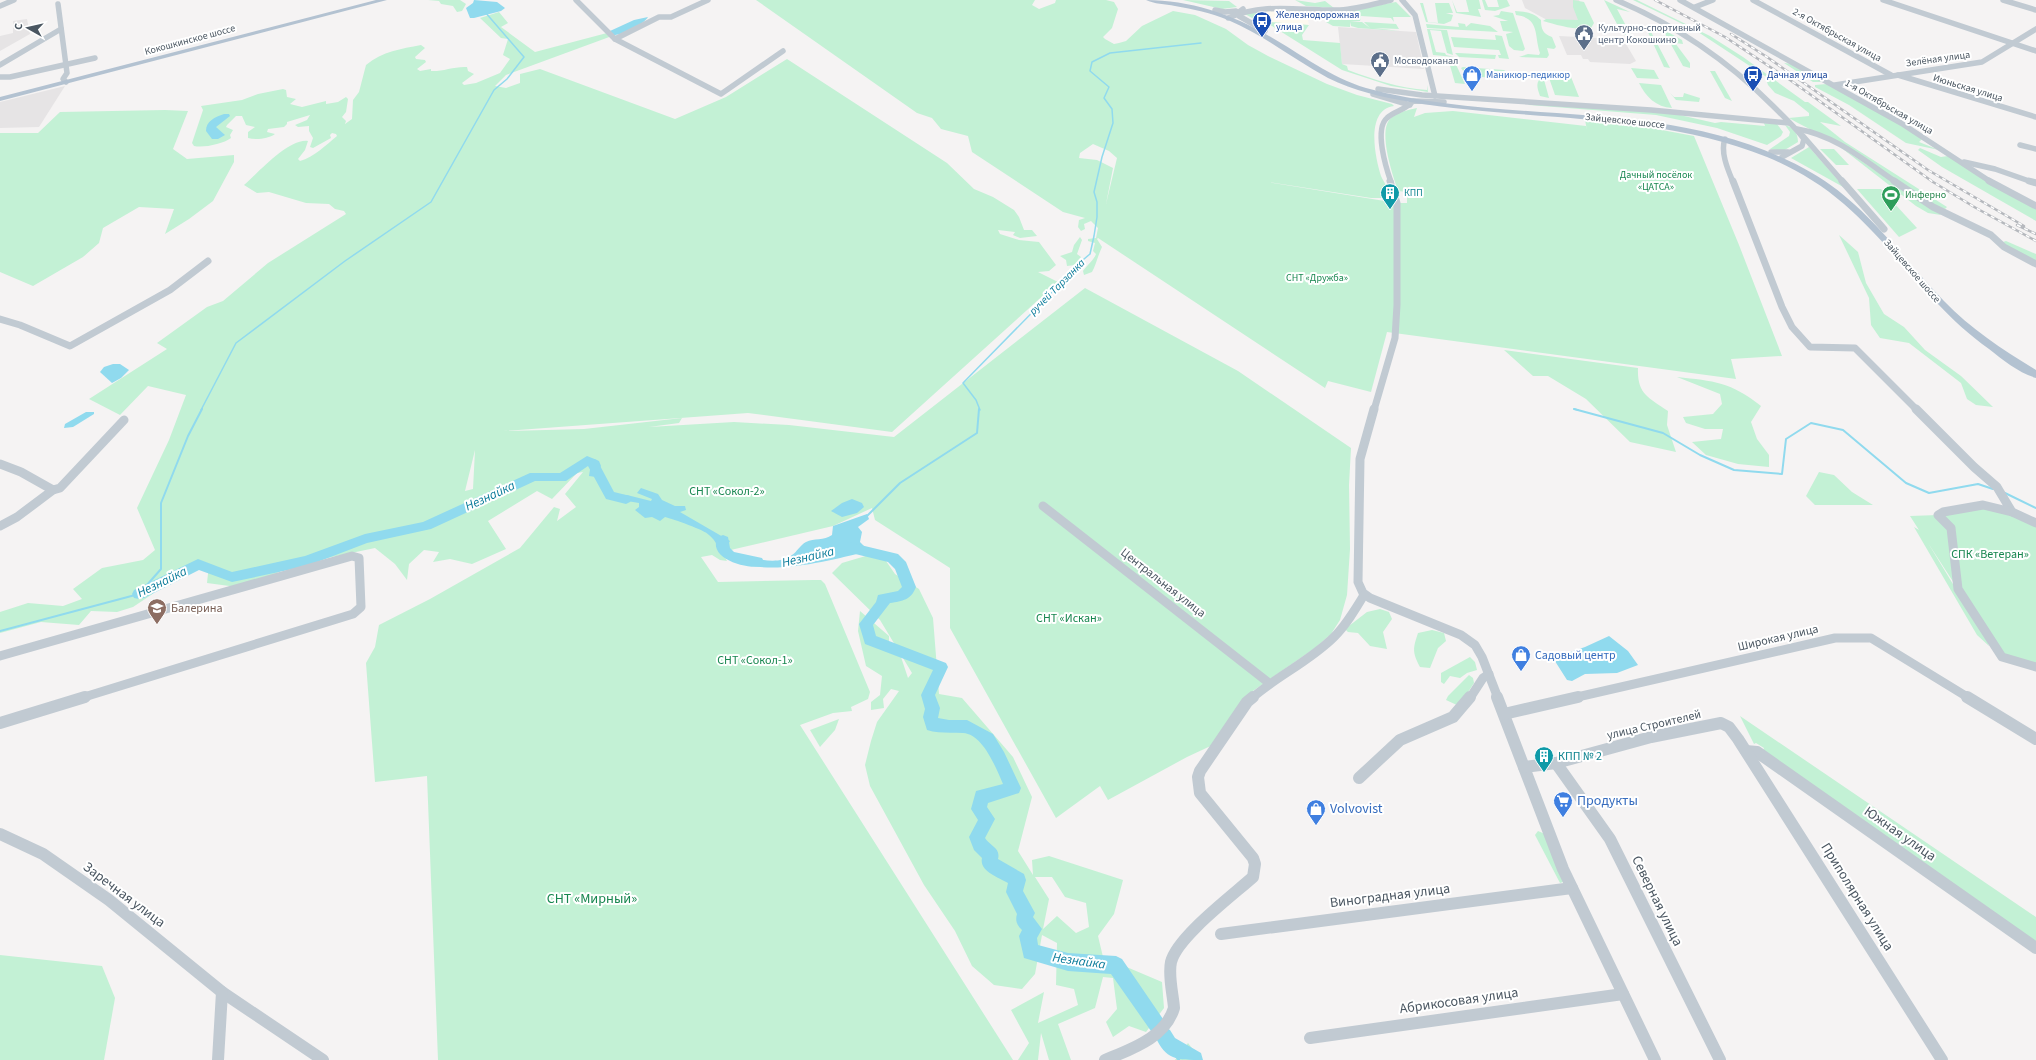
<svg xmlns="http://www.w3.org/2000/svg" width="2036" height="1060" viewBox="0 0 2036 1060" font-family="'Source Sans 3',sans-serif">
<rect width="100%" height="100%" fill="#f5f3f3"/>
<!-- commercial -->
<polygon fill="#fdf9ef" points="1258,9 1306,11 1309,25 1258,21"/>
<!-- education -->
<g fill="#e6e4e5">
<polygon points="1522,0 1579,0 1591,26 1547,20 1525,8"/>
<polygon points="27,19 30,34 0,51 0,36 13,33 13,21"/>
<polygon points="1338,27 1416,32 1424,69 1342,64"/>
<polygon points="1559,36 1617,39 1626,44 1636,61 1630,64 1590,62 1588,59 1583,59 1581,55 1567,55"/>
<polygon points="65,86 39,127 0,128 0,102"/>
</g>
<!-- green -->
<g fill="#c3f1d5" fill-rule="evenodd">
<polygon points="428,0 460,0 466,4 462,11 457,12 453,6 441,4 439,1"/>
<path d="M756,0H1035L1032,5L1039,9L1055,3L1056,0H1106L1114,2L1118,9L1112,28L1103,37L1105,39L1114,44L1119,43L1126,41L1142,26L1173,11L1195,15L1226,29L1248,45L1268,56L1327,84L1357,95L1392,104L1394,106C1365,110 1375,157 1381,176C1384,183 1391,191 1390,198H1371L1242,178L1397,203H1407V192L1398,191C1393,176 1377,130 1391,118C1398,112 1408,110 1417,108L1414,117L1425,113L1453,111L1586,126L1587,130L1585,120L1635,125L1694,136L1739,245L1782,356L1731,359L1736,379L1387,332L1371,392L1328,381L1325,388L1098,238L1097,239L1102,247C1098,255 1096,265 1092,272L1084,275L1083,271C1087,265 1094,260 1096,254L1093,251L1095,243L1088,241V239L1096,238L1098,228L1091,221L1084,224L1085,229L1081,231L1078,227L1079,220L1085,218L1063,212L972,152L968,136L941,129L932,118L917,113ZM1093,144L1109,151L1117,158L1106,204L1113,168L1097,160L1079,158L1080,153Z"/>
<polygon points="1183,0 1229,1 1237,7 1222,9"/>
<polygon points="1295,0 1315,3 1325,1 1334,8 1306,6"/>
<polygon points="1452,0 1457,12 1469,12 1466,0 1479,0 1481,9 1478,9 1481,17 1456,13"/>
<polygon points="1482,0 1485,0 1488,7 1499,7 1497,0 1507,0 1510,6 1495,11 1485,10"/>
<path d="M1573,0L1584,2L1594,23L1591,28C1577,31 1557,25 1543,21L1546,19L1578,20L1573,7Z"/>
<polygon points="1604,0 1630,12 1617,9 1631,35 1623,35"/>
<polygon points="1633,0 1637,0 1710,36 1743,57 1805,102 1808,102 1841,126 1820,122 1845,142 1947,207 1945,209 1935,206 1850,150 1796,122 1789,118 1809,116 1809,113 1794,101 1775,93 1768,85 1765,76 1759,72 1695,30"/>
<polygon points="1396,2 1411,17 1393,17 1394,22 1391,18 1361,16 1360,21 1350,22 1350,27 1333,26 1326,22 1335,15 1351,20 1335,14 1342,12"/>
<polygon points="1420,3 1423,3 1428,22 1438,23 1435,3 1449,3 1453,13 1446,13 1453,15 1451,21 1444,24 1426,22"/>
<path d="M1258,9V21L1309,25L1302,35L1303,40L1340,43L1342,64L1347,66L1348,70C1375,80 1399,88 1427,90V85L1428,92L1391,86L1342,70L1269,24L1261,23L1245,14Z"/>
<polygon points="1501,11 1513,13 1525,49 1523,51 1514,50 1509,46 1506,34 1513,32 1503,31 1500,21 1508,21 1493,16 1499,15"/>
<path d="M1515,11C1526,12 1533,12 1541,20C1541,29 1543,34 1552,37L1556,47L1554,49L1547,48L1549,55L1547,58L1519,57L1528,54L1539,55L1540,53C1534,35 1540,18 1516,15Z"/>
<path d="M499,12L508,23L501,27L535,52L607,33L612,36L506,75L495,86L506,88L520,83V74L540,69L675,119L726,97L787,59L947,163L974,189L993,197L1014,210L1019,217L1024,230H1032L1037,236L1020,238L1013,235L1015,232L998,230L1000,234L1019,240L1039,242L1056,265L1049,271L1038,272L1058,282L892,432L748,413L503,431L584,429L682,418L679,423L649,427L734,422L789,425L894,437L1085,288L1238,371L1351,448L1349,485L1350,549L1347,595L1340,620L1331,634L1315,648L1247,695L1217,743L1187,757L1108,800L1100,786L1056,818L950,628V568L875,520L872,508L833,526L722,552L727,561L720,560L712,555L701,557L718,582L813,580H821L825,584L870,692L868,699L851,707L852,711L833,713L800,725L1013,1060H438L427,776L375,782L366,663L375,647L379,625L430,599L520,548L554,507L560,509L557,521L576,507L565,494L583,472L577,473L552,499L537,491L488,521L506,549L472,564L450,559L433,562L439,552L424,550L409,564L407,580L395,564L375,548L289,566L265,580L237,587L207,583L209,564L166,583L151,595L133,607L117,612L91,611L79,625L41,622L0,633V612L28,603L63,606L82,599L73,589L102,568L143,560L155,550L137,508L169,440L186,395L148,386L120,415L89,399L167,349L157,343L207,307L223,301L268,263L346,214L344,211L335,209L329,204L306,203L269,192L257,193L244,185C258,173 289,138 308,141L305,150L298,159L300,161C314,157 326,145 337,136L336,134L332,133L330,135L331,138L313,148L310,147L313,138L309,131V126L298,127L295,125L307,120L310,115L287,122V124L284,127L268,129L267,132L275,134C268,139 256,140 248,138V132L255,127L246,125L242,116H236L227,125L226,127L233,130L230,135L231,138C223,144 204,148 194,146L192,143L203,110L201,106L242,100L258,94L283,89L286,90L287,97L296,99L290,104L302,107L326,101V104L338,102L346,97L348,99L346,112L342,117L346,121L345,124L352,119L353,100L359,92L366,65C383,51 401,49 421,45L425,48L415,57L416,59L425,60L426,62L417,69L420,71L431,69V71C441,72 455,66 467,67L468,71L474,74L462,83L464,85L476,83L500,73L510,59L503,55L508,39L501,38L480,18ZM475,450L473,489L465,491Z"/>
<polygon points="1350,22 1362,22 1370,28 1364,22 1396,24 1399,29 1374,28 1400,31 1358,28 1351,26"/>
<polygon points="1458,23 1465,24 1466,27 1471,23 1490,26 1498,32 1427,28 1426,24 1459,27"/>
<polygon points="1659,27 1682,40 1683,44 1675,43 1690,63 1690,68 1683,66 1663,30 1651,29 1650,30 1670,68 1664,67 1647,30 1648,28"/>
<polygon points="1427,29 1447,30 1453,55 1447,53 1441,31 1430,30 1436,52 1445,53 1446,55 1454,57 1433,55"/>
<polygon points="1495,35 1502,36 1509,59 1499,58 1498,55 1501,55 1499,50 1454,47 1451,37 1496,40"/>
<polygon points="1455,53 1458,53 1496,55 1495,59 1459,57"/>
<polygon points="1436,57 1453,58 1465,84 1455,83 1449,62"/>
<polygon points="1784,63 1793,64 1824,82 1813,82"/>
<polygon points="1463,67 1504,70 1507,72 1490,71 1491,78 1473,76 1470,70 1469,76 1467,76 1461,68"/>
<polygon points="1631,68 1654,70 1659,79 1637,78"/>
<polygon points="1710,71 1715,71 1732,101 1725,98"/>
<polygon points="1548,75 1571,77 1579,97 1555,95"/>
<path d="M1543,76L1549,98L1540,96C1537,87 1535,82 1543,76Z"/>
<path d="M1639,83L1661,85L1672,108C1656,107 1646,97 1639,83Z"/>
<polygon points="1827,84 1889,118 1922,139 1919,142 1939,150 1906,143 1849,105 1815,87 1815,85"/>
<polygon points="1670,93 1674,97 1683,97 1684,93 1700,98 1699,102 1676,100"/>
<polygon points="1527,103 1671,113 1715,123 1721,122 1765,126 1764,123 1777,124 1783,132 1781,136 1767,145 1717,128 1656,115 1529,105"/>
<polygon points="165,110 188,111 173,149 187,159 234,155 234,162 213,201 189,219 165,234 174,209 139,207 103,228 99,243 83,257 33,286 0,272 0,133 38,133 60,112"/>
<path d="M1785,125C1793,127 1798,133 1798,142L1783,151L1770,149L1789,136L1790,132Z"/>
<polygon points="1839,146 1938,212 1941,215 1928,213 1916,206"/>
<polygon points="1809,147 1845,188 1791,158"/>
<polygon points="1920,148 1941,157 1948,156 2036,209 2036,221 1942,167 1918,150"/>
<polygon points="1820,149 1834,149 1849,165 1836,165"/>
<polygon points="1857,189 1881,189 1917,228 1899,237"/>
<polygon points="1839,235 1858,252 1866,283 1884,314 1904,327 1925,350 1961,376 1993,407 1976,405 1967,399 1961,383 1909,343 1880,338 1871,325 1869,298"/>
<polygon points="1080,237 1082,240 1077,254 1081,257 1075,265 1067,266 1066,260 1060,256 1072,252 1074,245"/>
<polygon points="2006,241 2036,254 2036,262 2006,246 2003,242"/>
<path d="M1504,350L1638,368C1637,394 1648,397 1668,411L1667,425L1676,452L1630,442L1586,399L1548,376H1533Z"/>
<path d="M1677,377C1714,381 1731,382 1761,406L1751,422L1757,439L1769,455V467L1738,464L1706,455L1692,442L1721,439L1723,429H1705L1686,423L1683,417L1713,414L1722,404L1720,394Z"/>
<polygon points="1819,472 1834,475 1852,492 1873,505 1815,505 1806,496"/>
<polygon points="1983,505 2036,520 2036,667 2002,657 1928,543 1987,640 1989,646 1977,635 1914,527 1919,530 1910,516 1938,515"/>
<path d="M869,555L886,561L895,574L919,589L933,618L939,694L962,698L1013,757L1032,797L1018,851L1033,875L1032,860L1049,856L1123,880L1114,914L1098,936L1103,957L1162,982L1164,1008L1146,1032L1129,1026L1113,1037L1106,1022L1117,1009L1113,978L1103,977L1095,1008L1058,1024L1071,1060H1049L1041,1033L1038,1060H1018L1029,1043L1011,1010L1044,992L1038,1023L1078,1005L1074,989L1056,985L1057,943L1042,935L1035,974L1022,989L994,985L972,966L955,931L924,885L870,786L865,765L871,741L877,722L899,691L891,689L883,699L884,708L871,710V702L880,695L882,676L866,666L858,631L860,611L889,636V649L901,657L908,678L912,673L880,620L832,573L842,563ZM1035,877H1052L1065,897L1086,903L1089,927L1076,933L1057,916L1043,929L1049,899Z"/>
<polygon points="1380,609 1389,612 1392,619 1383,632 1387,649 1370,646 1358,633 1348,632 1345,629 1367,612"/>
<path d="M1432,630L1444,633L1446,641L1438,648L1430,668L1420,667C1412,652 1413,648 1418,633Z"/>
<polygon points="1470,657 1475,662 1477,670 1467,673 1460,678 1450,676 1444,684 1441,682 1441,673"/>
<polygon points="1469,675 1473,678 1474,683 1459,706 1446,700 1448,696"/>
<polygon points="1740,716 2036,917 2036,942 1763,750 1764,748 1756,743 1754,744"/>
<polygon points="839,719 835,730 820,747 810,730"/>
<polygon points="1538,831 1545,834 1563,882 1560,883 1535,835"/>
<polygon points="0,955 102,966 115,998 104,1060 0,1060"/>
<polygon points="1188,1043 1201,1060 1175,1060"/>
</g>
<!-- water -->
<g fill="#90daee">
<polygon points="474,0 497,2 505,8 501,11 474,18 470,18 466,8 473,3"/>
<path d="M648,17C643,25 622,36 612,35L610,31L634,20Z"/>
<path d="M224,114H229L230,116L216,127L225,135L218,139H212L206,131C206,121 215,117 224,114Z"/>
<polygon points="113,364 120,364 129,370 121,378 112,383 100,372 104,367"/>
<polygon points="86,412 94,412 94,414 73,427 64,428 65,424"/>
<polygon points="594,459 599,461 601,466 598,471 603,481 599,483 596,477 589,476 591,463"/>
<path d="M641,488L658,494L662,500L675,506H685L686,510L680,512L730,541L727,546L731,554L727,556C718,551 717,541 709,535C705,530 673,519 665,517L660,521L652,517L645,518L635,510L639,507V503L609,498L611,494L627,495L651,501L652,499L637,493Z"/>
<polygon points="852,499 862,503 864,507 857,513 842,517 831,511 842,503"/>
<path d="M867,514L869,519L858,527L862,532L860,542L865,547L866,552C830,560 773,576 738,562L741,556C757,558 777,566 792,555C797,552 800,545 806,542C814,538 824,541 832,535L833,526Z"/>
<polygon points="1609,636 1628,651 1638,665 1617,673 1585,674 1572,681 1567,680 1553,658 1585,647"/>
</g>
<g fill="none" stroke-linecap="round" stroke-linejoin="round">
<!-- stream-far2 -->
<g stroke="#90daee" stroke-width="1.5">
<polyline points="1574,409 1578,410"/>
<polyline points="201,410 236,343 345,261 431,202 494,90 507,79 524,57 485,12"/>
<polyline points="980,410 976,400 963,383 1066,278 1071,270 1090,254 1094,236 1097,217 1097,202 1094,192 1102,157 1113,123 1112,109 1104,98 1109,87 1090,71 1092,62 1110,53 1201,43"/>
</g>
<!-- stream-far1 -->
<g stroke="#90daee" stroke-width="2">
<polyline points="1574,409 1663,433 1700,455 1734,470 1782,474 1786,439 1811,423 1843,430 1906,483 1929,493 1978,484 1993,489"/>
<polyline points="2005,493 2036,508"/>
<polyline points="866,517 900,483 977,433 979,409"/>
<polyline points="0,631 139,594 161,569 161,503 188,436 202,409"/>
</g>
<!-- stream -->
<polyline stroke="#90daee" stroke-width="2.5" points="1168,1045 1179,1060"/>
<!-- river -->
<g fill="#90daee" fill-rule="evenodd">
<polygon points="587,456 597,460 614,492 630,496 632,499 630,502 626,504 606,499 588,466 566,481 535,481 431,529 367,543 307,566 232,582 199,570 144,598 139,599 134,598 132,594 134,590 198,559 232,572 305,556 365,534 423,522 530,473 560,473"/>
<path d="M723,535L728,537L730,548L734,552L762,558L764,562L762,566C747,570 706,558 718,537Z"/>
<path d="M848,542L898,554L906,562L916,587C911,600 903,601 890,603L873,625L876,636L946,663L948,667L935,695L940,708L938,718L949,720H967L993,734L1004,752L1021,788L1019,793L988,803L987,807L995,819L985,838C990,846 1001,848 998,859L1024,874L1026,880L1023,891L1035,913L1033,917L1042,929L1037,938L1038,945L1068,953L1116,956L1122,959L1163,1019L1165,1027L1170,1030L1175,1038L1201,1053L1203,1060C1176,1060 1166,1060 1155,1036L1156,1034L1151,1031L1111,974L1068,971L1024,958L1019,936L1022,930C1017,925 1015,921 1017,914L1006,892L1008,883C998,877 979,871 982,858L974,850L969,837L978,820L971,809L976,791L1003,784C996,768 983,734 963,733C950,732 938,734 927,730L923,717L925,709L921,695L933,670L865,644L859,624L876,602L878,595L898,591L902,587L895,569L888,562L843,551L841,547L843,543Z"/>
</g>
<!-- minor-far3 -->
<g stroke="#c1cad2" stroke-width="5.5">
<polyline points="576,0 615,39 721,94 783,51"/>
<polyline points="1402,0 1415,15 1435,96"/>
<path d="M1616,0C1676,25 1727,60 1773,106C1783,116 1795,127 1804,139L1802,146L1782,157"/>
<polyline points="1680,0 1901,123 1991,182"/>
<polyline points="1753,0 1891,75"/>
<polyline points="1883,0 2036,51"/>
<polyline points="2003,0 2036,10"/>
<polyline points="58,4 67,73 63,79 66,82"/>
<polyline points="0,6 14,0"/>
<polyline points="1695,7 1713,0"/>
<polyline points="1243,9 1239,12 1239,16 1265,31"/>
<polyline points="1215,10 1225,12 1236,11"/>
<path d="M1228,18C1265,2 1301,11 1340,10C1357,9 1374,4 1391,0"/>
<polyline points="615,39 659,17 671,17 708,0"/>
<polyline points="0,65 61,29"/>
<polyline points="1898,75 2036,117"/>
<polyline points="0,77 10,77 95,58"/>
<polyline points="1835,85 1982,62 2036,29"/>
<polyline points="1378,89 1422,95 1651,110 1789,123"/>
<polyline points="1373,94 1410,105"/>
<path d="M1797,129C1835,135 1865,161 1896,182"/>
<polyline points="1803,136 1843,182"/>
<path d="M1725,139C1720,152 1728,170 1733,182"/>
<polyline points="2020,145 2036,149"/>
<polyline points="1771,152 1788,152"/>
<polyline points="1964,162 1995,169 2032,182"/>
<path d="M1391,182C1386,168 1374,129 1387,118C1394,111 1406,110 1413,101L1444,102"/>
</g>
<!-- minor-far2 -->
<g stroke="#c1cad2" stroke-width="7">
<polyline points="1733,181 1782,307 1792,327 1810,347 1855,348 1917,410"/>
<polyline points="1842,181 1884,229"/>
<polyline points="1894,181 1933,207 1991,235 2004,247 2036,264"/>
<polyline points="1989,181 2036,206"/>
<polyline points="2029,181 2036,183"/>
<polyline points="0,319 20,325 70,346 170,290 208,261"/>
<polyline points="1374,410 1395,338 1397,305 1397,203 1390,181"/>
</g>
<!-- minor-far1 -->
<g stroke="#c1cad2" stroke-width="9">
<polyline points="1374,409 1360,459 1358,582 1363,593 1370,598 1461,635 1475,645 1482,657 1498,698"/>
<polyline points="1916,409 1974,467 1997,487 2012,512"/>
<polyline points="0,464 21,472 53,490"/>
<polyline points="1043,506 1269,683"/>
<polyline points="2036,523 2012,512 1983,505 1943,512 1938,515 1951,528 1958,589 2002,657 2036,667"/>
<polyline points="0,526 17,517 53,490 60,488 124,420"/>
<polyline points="0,656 352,556 359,558 361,607 353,614 81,698"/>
<path d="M1252,698C1277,676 1310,661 1334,637C1346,625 1355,610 1364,595"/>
<polyline points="1470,698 1483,678 1489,674"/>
<polyline points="1573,698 1835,638 1871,638 1969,698"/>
</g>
<!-- minor -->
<g stroke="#c1cad2" stroke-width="12">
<polyline points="1497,697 1563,869 1655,1060"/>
<polyline points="1967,697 2036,739"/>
<polyline points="1504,714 1578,697"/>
<polyline points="0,723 85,697"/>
<polyline points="1746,751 1757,752 2036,948"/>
<polyline points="1556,763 1610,839 1720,1060"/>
<polyline points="1524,767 1556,763 1651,737 1721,723 1729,727 1738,739 1942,1060"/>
<polyline points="1359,778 1400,740 1453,717 1470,697"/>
<polyline points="0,834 43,854 109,900 222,992 323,1060"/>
<polyline points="1221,934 1572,888"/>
<polyline points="1310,1038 1623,994"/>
<polyline points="218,1060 222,992"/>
<path d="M1105,1060C1131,1049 1165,1038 1174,1008C1173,994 1168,976 1171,962C1177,937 1233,895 1253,877L1255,864L1253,858L1200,793L1198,777L1200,771L1247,702L1253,697"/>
</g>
<!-- major -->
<g fill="#b3c2d1" fill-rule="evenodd">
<polygon points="376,0 387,0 0,101 0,97"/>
<path d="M1146,0C1189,0 1232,14 1269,36C1301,54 1331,78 1366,88C1512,128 1675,94 1812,173C1866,204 1901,257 1944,301C1971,329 2003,350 2036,370V378C2019,373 2003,360 1989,349C1930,307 1897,250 1844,204C1821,184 1794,168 1767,157C1653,111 1529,122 1410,102C1382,97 1354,91 1328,78C1294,60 1264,35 1228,20C1211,13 1193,9 1175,6C1165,4 1154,4 1146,0Z"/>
</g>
<!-- rail casing -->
<g stroke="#b5b8bd" stroke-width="2.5">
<g id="rail">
<polyline points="1655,0 1725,37 1790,80 1933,182 1976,208 2036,241"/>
<polyline points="1731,34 1767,57 1928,170 2024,226"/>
<polyline points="2017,225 2036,234"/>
</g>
</g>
<!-- rail -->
<use href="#rail" stroke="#fff" stroke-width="1.5" stroke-dasharray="4" stroke-linecap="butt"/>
</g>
<!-- icons -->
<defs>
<g id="bus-pin" transform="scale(1)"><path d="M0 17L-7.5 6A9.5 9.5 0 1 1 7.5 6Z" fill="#1a4fb4" stroke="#fff"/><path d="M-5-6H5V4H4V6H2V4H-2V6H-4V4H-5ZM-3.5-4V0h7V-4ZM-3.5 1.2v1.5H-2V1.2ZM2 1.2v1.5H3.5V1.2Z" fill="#fff"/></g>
<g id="civic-pin" transform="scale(1)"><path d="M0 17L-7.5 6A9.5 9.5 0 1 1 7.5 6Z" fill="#5c6f8a" stroke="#fff"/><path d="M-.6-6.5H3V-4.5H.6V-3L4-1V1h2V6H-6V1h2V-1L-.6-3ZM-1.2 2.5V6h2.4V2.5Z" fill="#fff"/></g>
<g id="shop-pin" transform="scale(1)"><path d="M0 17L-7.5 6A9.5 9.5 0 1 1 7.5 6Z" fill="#3f7fe0" stroke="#fff"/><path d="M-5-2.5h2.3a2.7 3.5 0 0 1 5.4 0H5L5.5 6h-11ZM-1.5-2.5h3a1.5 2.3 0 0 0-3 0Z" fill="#fff"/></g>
<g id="building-pin" transform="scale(1)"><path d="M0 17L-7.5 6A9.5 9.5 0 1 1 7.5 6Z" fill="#0f9aa8" stroke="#fff"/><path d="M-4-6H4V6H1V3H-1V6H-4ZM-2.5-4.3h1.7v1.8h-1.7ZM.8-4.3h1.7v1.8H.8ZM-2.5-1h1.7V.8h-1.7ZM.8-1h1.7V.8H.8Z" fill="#fff"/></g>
<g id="stadium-pin" transform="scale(1)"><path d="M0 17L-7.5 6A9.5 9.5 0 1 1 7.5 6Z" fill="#2e9e5b" stroke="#fff"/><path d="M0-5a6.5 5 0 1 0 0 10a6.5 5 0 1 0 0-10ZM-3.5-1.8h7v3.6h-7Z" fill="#fff"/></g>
<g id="school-pin" transform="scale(1)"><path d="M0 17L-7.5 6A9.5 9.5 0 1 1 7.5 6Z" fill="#8d6e63" stroke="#fff"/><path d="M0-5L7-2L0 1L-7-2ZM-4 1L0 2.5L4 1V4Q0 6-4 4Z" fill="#fff"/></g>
<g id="supermarket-pin" transform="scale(1)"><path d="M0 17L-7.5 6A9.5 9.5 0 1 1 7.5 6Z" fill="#3f7fe0" stroke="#fff"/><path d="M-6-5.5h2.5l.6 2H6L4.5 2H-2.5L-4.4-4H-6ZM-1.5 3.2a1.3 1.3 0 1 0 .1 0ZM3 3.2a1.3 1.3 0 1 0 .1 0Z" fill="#fff"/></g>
</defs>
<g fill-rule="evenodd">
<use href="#bus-pin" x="1262" y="21"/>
<use href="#civic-pin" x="1584" y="34"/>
<use href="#civic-pin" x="1380" y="61"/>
<use href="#shop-pin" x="1472" y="75"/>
<use href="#bus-pin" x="1753" y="75"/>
<use href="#building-pin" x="1390" y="193"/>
<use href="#stadium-pin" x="1891" y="195"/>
<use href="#school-pin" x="157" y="608"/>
<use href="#shop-pin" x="1521" y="655"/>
<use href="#building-pin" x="1544" y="756"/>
<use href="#supermarket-pin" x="1563" y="801"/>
<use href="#shop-pin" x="1316" y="809"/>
</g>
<g text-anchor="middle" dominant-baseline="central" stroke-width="4" stroke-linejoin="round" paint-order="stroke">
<!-- far-transit labels -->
<g font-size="10" fill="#164399" stroke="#fff" text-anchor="start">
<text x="1276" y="15">Железнодорожная<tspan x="1276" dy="12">улица</tspan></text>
<text x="1767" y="75">Дачная улица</text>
</g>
<!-- far-service labels -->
<g font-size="10" fill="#4e5e75" stroke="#fff" text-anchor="start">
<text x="1598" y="28">Культурно-спортивный<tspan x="1598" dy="12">центр Кокошкино</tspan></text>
<text x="1394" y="61">Мосводоканал</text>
</g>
<!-- far-street labels -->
<g font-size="10" fill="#4a5661" stroke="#fff">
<text transform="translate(1837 35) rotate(29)">2-я Октябрьская улица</text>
<text transform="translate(190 40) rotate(-15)">Кокошкинское шоссе</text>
<text transform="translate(1938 59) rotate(-8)">Зелёная улица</text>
<text transform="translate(1968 88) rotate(17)">Июньская улица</text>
<text transform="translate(1889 107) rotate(30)">1-я Октябрьская улица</text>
<text transform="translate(1625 121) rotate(6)">Зайцевское шоссе</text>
<text transform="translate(1912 271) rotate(49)">Зайцевское шоссе</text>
</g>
<!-- far-shop labels -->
<g font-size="10" fill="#366cbe" stroke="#fff" text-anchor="start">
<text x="1486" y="75">Маникюр-педикюр</text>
</g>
<!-- far-park labels -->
<g font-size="10" fill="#17864f" stroke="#fff">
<text x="1656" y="175">Дачный посёлок<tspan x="1656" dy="12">«ЦАТСА»</tspan></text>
<text x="1317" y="278">СНТ «Дружба»</text>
</g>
<!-- far-culture labels -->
<g font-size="10" fill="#0d838f" stroke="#fff" text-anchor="start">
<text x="1404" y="193">КПП</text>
</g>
<!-- far-leisure labels -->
<g font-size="10" fill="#27864d" stroke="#fff" text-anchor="start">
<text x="1905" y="195">Инферно</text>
</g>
<!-- far-water labels -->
<g font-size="11" font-style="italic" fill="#0c7c9b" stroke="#fff">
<text transform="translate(1057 287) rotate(-45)">ручей Тарзанка</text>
</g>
<!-- park labels -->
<g font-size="12" fill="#17864f" stroke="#fff">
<text x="727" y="491">СНТ «Сокол-2»</text>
<text x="1990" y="554">СПК «Ветеран»</text>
<text x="1069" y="618">СНТ «Искан»</text>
<text x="755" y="660">СНТ «Сокол-1»</text>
</g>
<!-- street labels -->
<g font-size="12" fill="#4a5661" stroke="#fff">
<text transform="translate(1163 583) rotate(38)">Центральная улица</text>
<text transform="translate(1778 638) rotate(-13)">Широкая улица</text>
<text transform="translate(1654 725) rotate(-13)">улица Строителей</text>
</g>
<!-- education labels -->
<g font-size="12" fill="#785e54" stroke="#fff" text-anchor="start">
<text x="171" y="608">Балерина</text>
</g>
<!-- shop labels -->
<g font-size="12" fill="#366cbe" stroke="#fff" text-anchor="start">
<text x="1535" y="655">Садовый центр</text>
</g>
<!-- culture labels -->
<g font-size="12" fill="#0d838f" stroke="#fff" text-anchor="start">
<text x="1558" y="756">КПП № 2</text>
</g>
<!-- water labels -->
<g font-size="13" font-style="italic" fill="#0c7c9b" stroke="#fff">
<text transform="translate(490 496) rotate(-25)">Незнайка</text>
<text transform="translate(808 557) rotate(-13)">Незнайка</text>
<text transform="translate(162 582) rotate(-26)">Незнайка</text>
<text transform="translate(1079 961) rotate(8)">Незнайка</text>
</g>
<!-- near-shop labels -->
<g font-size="14" fill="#366cbe" stroke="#fff" text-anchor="start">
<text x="1577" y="801">Продукты</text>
<text x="1330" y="809">Volvovist</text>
</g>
<!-- near-street labels -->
<g font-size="14" fill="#4a5661" stroke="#fff">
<text transform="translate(1900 834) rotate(35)">Южная улица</text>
<text transform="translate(124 895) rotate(37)">Заречная улица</text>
<text transform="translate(1390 896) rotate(-7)">Виноградная улица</text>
<text transform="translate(1857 897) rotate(58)">Приполярная улица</text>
<text transform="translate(1657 901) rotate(64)">Северная улица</text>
<text transform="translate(1459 1001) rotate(-8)">Абрикосовая улица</text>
</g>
<!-- near-park labels -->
<g font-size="14" fill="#17864f" stroke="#fff">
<text x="592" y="899">СНТ «Мирный»</text>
</g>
</g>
<!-- north arrow -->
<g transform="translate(28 28) rotate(278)" stroke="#ffffff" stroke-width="3" paint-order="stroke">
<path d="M0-3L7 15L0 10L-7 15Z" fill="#4a5661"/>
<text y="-6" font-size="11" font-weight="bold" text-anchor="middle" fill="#4a5661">С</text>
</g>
</svg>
